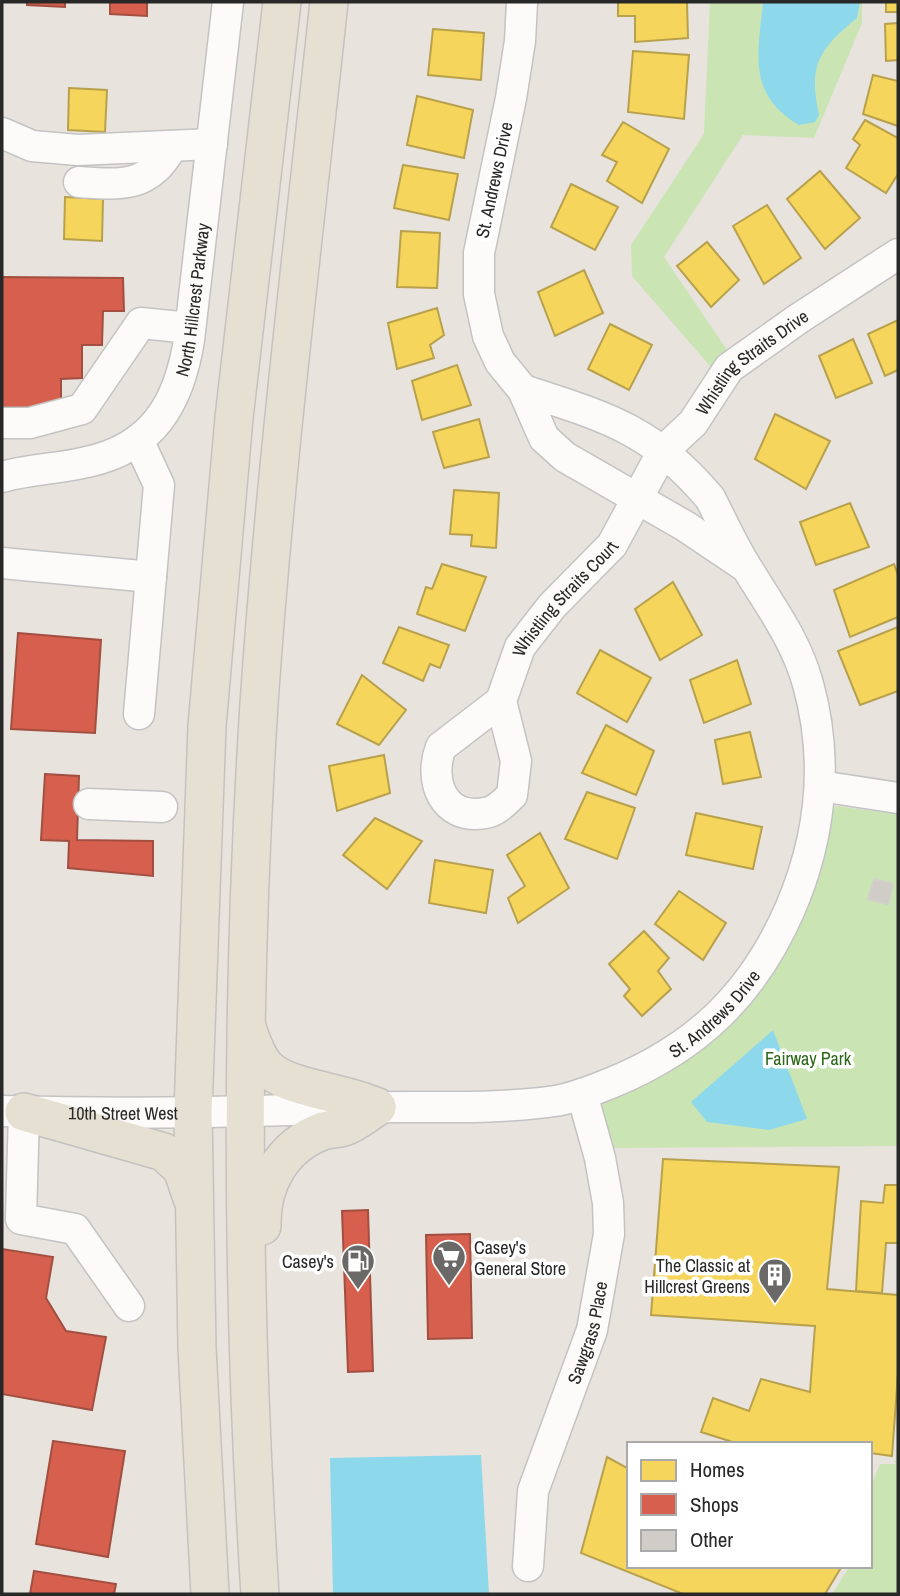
<svg xmlns="http://www.w3.org/2000/svg" width="900" height="1596" viewBox="0 0 900 1596" font-family="'Archivo Narrow',sans-serif">
<rect width="100%" height="100%" fill="#e8e3dd"/>
<!-- green -->
<g fill="#cae4b4">
<polygon points="710,2 862,2 862,23 814,138 743,135 664,257 731,356 716,373 632,276 631,245 704,134"/>
<polygon points="835,806 898,814 898,1146 607,1148 597,1103 774,966"/>
<polygon points="898,1434 898,1594 832,1594 850,1566 870,1566 870,1489 880,1464 895,1464"/>
</g>
<!-- water -->
<g fill="#8ed8ec">
<path d="M763,2H860L857,18C819,49 808,65 819,115L815,122L799,125C747,95 758,54 763,2Z"/>
<polygon points="773,1030 807,1119 769,1130 707,1122 691,1102"/>
<polygon points="481,1455 489,1594 333,1594 330,1458"/>
</g>
<!-- homes -->
<g fill="#f6d55c" stroke="#b8a14c" stroke-width="2">
<polygon points="618,2 687,2 688,38 635,42 635,16 618,16"/>
<rect x="886" y="2" width="12" height="10"/>
<polygon points="898,23 898,60 886,61 885,24"/>
<polygon points="433,29 484,33 481,80 428,75"/>
<polygon points="633,51 689,55 684,119 628,112"/>
<polygon points="873,75 898,81 898,126 863,114"/>
<polygon points="69,88 107,90 105,132 68,130"/>
<polygon points="417,96 473,110 464,158 407,145"/>
<polygon points="865,120 898,138 898,174 886,193 846,168 860,145 853,139"/>
<polygon points="623,122 669,149 642,203 607,181 617,162 602,155"/>
<polygon points="403,165 458,174 449,220 394,208"/>
<polygon points="820,171 860,218 825,249 787,199"/>
<polygon points="571,184 618,207 595,250 551,227"/>
<polygon points="65,197 103,199 102,241 64,239"/>
<polygon points="767,205 801,258 764,284 733,226"/>
<polygon points="401,231 440,233 437,288 397,287"/>
<polygon points="707,242 739,280 711,307 677,266"/>
<polygon points="584,270 603,313 555,336 538,292"/>
<polygon points="437,308 444,335 430,345 434,358 397,369 388,323"/>
<polygon points="898,320 898,370 885,376 868,334"/>
<polygon points="610,324 652,345 629,390 588,369"/>
<polygon points="853,339 872,383 836,398 819,356"/>
<polygon points="457,365 471,405 422,420 412,381"/>
<polygon points="775,414 830,441 806,489 755,459"/>
<polygon points="479,419 489,457 444,468 433,432"/>
<polygon points="454,490 499,493 496,548 471,546 472,535 450,534"/>
<polygon points="850,503 869,547 816,565 800,522"/>
<polygon points="442,564 486,577 465,631 417,614 426,587 432,589"/>
<polygon points="894,564 898,575 898,617 850,637 834,590"/>
<polygon points="673,582 702,635 660,660 635,609"/>
<polygon points="399,627 449,645 440,668 430,664 423,681 383,663"/>
<polygon points="898,627 898,691 860,705 838,651"/>
<polygon points="600,650 651,678 627,722 577,693"/>
<polygon points="737,660 751,704 704,723 690,680"/>
<polygon points="362,675 406,710 379,745 337,724"/>
<polygon points="606,725 654,751 636,795 582,773"/>
<polygon points="750,732 761,777 723,784 715,740"/>
<polygon points="384,755 390,793 337,811 329,766"/>
<polygon points="587,792 635,808 617,859 565,839"/>
<polygon points="696,813 762,827 753,869 686,855"/>
<polygon points="375,818 422,841 387,889 343,855"/>
<polygon points="540,833 569,888 518,923 508,898 525,886 507,855"/>
<polygon points="435,860 493,870 486,913 429,903"/>
<polygon points="679,891 726,923 703,960 655,924"/>
<polygon points="644,931 669,958 658,971 671,989 642,1016 624,996 630,989 609,964"/>
<polygon points="663,1159 839,1167 827,1289 898,1295 898,1373 892,1456 870,1453 870,1444 739,1444 701,1432 713,1398 749,1411 761,1379 810,1392 815,1326 651,1315"/>
<polygon points="885,1185 898,1185 898,1243 886,1243 882,1293 856,1291 861,1201 883,1203"/>
<polygon points="607,1457 629,1469 629,1566 842,1566 825,1594 683,1594 581,1553"/>
</g>
<!-- shops -->
<g fill="#d6604d" stroke="#a24f42" stroke-width="2">
<polygon points="27,2 65,2 65,7 27,5"/>
<polygon points="110,2 147,2 147,16 110,14"/>
<polygon points="2,277 123,278 124,311 103,311 102,345 82,345 82,378 61,379 61,409 2,407"/>
<polygon points="18,633 101,640 95,733 11,729"/>
<polygon points="45,774 79,776 77,840 153,841 153,876 68,868 69,841 41,840"/>
<polygon points="368,1210 373,1371 348,1372 342,1211"/>
<polygon points="470,1234 472,1338 428,1339 426,1235"/>
<polygon points="2,1249 53,1257 46,1298 66,1331 106,1337 92,1410 2,1394"/>
<polygon points="53,1441 125,1451 108,1557 36,1544"/>
<polygon points="34,1571 116,1584 114,1594 30,1594"/>
</g>
<!-- building -->
<polygon fill="#d0cdc9" stroke="#d3cfca" stroke-width="2" points="874,879 893,884 888,904 868,899"/>
<g fill="none" stroke-linecap="round" stroke-linejoin="round">
<!-- minor casing -->
<g stroke="#c4c3c3" stroke-width="33">
<g id="minor">
<polyline points="522,2 520,41 511,98 479,253 479,294 488,336 500,362 523,390 544,438 565,457 685,526 743,565"/>
<polyline points="2,133 32,146 78,150 212,144"/>
<path d="M79,182C121,185 150,188 172,146"/>
<polyline points="2,423 30,423 82,409 141,323 190,328"/>
<polyline points="138,440 159,485 139,714"/>
<path id="s1" d="M2,477C30,469 58,469 87,462C153,448 179,403 189,340L228,2"/>
<polyline points="2,563 151,577"/>
<path id="s2" d="M501,701L441,747C428,780 443,821 485,813C495,812 505,802 512,795L516,761L501,701L520,647L552,606L612,545L663,451L693,423L729,368L798,319L898,254"/>
<polyline points="820,786 898,798"/>
<polyline points="89,804 162,807"/>
<path id="s3" d="M2,1111C116,1114 230,1113 344,1108C414,1105 486,1111 555,1101C575,1098 593,1090 611,1083C697,1048 753,994 790,909C821,837 829,760 808,684C796,640 770,606 747,568C733,546 722,521 710,498C652,429 606,417 523,390"/>
<polyline points="24,1112 21,1219 75,1229 129,1306"/>
<path id="s4" d="M528,1566L533,1491L592,1330L609,1234L608,1203L600,1158L582,1094"/>
</g>
</g>
<!-- major casing -->
<g stroke="#c4c2c0" stroke-width="40">
<g id="major">
<path d="M247,1028C252,1041 256,1056 266,1067C286,1089 347,1092 377,1107"/>
<polyline points="24,1112 164,1152 182,1169 192,1198"/>
<path d="M262,1226C261,1184 282,1146 323,1131C330,1129 338,1129 344,1127C356,1123 367,1113 377,1107"/>
<polyline points="210,1594 197,1348 193,1111 207,726 234,418 282,2"/>
<path d="M260,1594C241,1298 240,1001 259,704C275,469 304,236 329,2"/>
</g>
</g>
<!-- minor -->
<use href="#minor" stroke="#fcfbfa" stroke-width="30"/>
<!-- major -->
<use href="#major" stroke="#e6e0d2" stroke-width="37"/>
</g>
<!-- icons -->
<defs>
<g id="supermarket-pin" transform="scale(1.75)"><path d="M0 17L-7.5 6A9.5 9.5 0 1 1 7.5 6Z" fill="#6b6967" stroke="#fff"/><path d="M-6-5.5h2.5l.6 2H6L4.5 2H-2.5L-4.4-4H-6ZM-1.5 3.2a1.3 1.3 0 1 0 .1 0ZM3 3.2a1.3 1.3 0 1 0 .1 0Z" fill="#fff"/></g>
<g id="fuel-pin" transform="scale(1.75)"><path d="M0 17L-7.5 6A9.5 9.5 0 1 1 7.5 6Z" fill="#6b6967" stroke="#fff"/><path d="M-5.5-6h7V0h2V4h1.3V-2.5L3-4.5l.8-.8L6-3V5H2.5V1h-1V6h-7ZM-4.2-4.7v3.2H.2V-4.7Z" fill="#fff"/></g>
<g id="building-pin" transform="scale(1.75)"><path d="M0 17L-7.5 6A9.5 9.5 0 1 1 7.5 6Z" fill="#6b6967" stroke="#fff"/><path d="M-4-6H4V6H1V3H-1V6H-4ZM-2.5-4.3h1.7v1.8h-1.7ZM.8-4.3h1.7v1.8H.8ZM-2.5-1h1.7V.8h-1.7ZM.8-1h1.7V.8H.8Z" fill="#fff"/></g>
</defs>
<g fill-rule="evenodd">
<use href="#supermarket-pin" x="449" y="1257"/>
<use href="#fuel-pin" x="358" y="1261"/>
<use href="#building-pin" x="775" y="1275"/>
</g>
<g text-anchor="middle" dominant-baseline="central" stroke-width="7" stroke-linejoin="round" paint-order="stroke">
<!-- street labels -->
<g font-size="18" fill="#282828" stroke="#fff">
<text transform="translate(494 180) rotate(-78)">St. Andrews Drive</text>
<text stroke="none"><textPath href="#s1" startOffset="298">North Hillcrest Parkway</textPath></text>
<text stroke="none"><textPath href="#s2" startOffset="733">Whistling Straits Drive</textPath></text>
<text stroke="none"><textPath href="#s2" startOffset="427">Whistling Straits Court</textPath></text>
<text stroke="none"><textPath href="#s3" startOffset="738">St. Andrews Drive</textPath></text>
<text stroke="none"><textPath href="#s3" startOffset="121">10th Street West</textPath></text>
<text stroke="none"><textPath href="#s4" startOffset="243">Sawgrass Place</textPath></text>
</g>
<!-- park labels -->
<g font-size="18" fill="#2a6716" stroke="#fff">
<text x="808" y="1058">Fairway Park</text>
</g>
<!-- poi labels -->
<g font-size="18" fill="#282828" stroke="#fff" text-anchor="end">
<text x="474" y="1247" text-anchor="start">Casey's<tspan x="474" dy="21">General Store</tspan></text>
<text x="334" y="1261">Casey's</text>
<text x="750" y="1265">The Classic at<tspan x="750" dy="21">Hillcrest Greens</tspan></text>
</g>
</g>
<!-- border -->
<rect width="900" height="1596" fill="none" stroke="#282828" stroke-width="7"/>
<!-- legend -->
<rect x="627" y="1442" width="245" height="126" fill="#ffffff" stroke="#a9a9a9" stroke-width="2"/>
<rect x="641" y="1460" width="35" height="21" fill="#f6d55c" stroke="#a9a9a9" stroke-width="2"/>
<text x="690" y="1477" font-size="21" fill="#282828">Homes</text>
<rect x="641" y="1494" width="35" height="21" fill="#d6604d" stroke="#a9a9a9" stroke-width="2"/>
<text x="690" y="1512" font-size="21" fill="#282828">Shops</text>
<rect x="641" y="1530" width="35" height="21" fill="#d0cdc9" stroke="#a9a9a9" stroke-width="2"/>
<text x="690" y="1547" font-size="21" fill="#282828">Other</text>
</svg>
